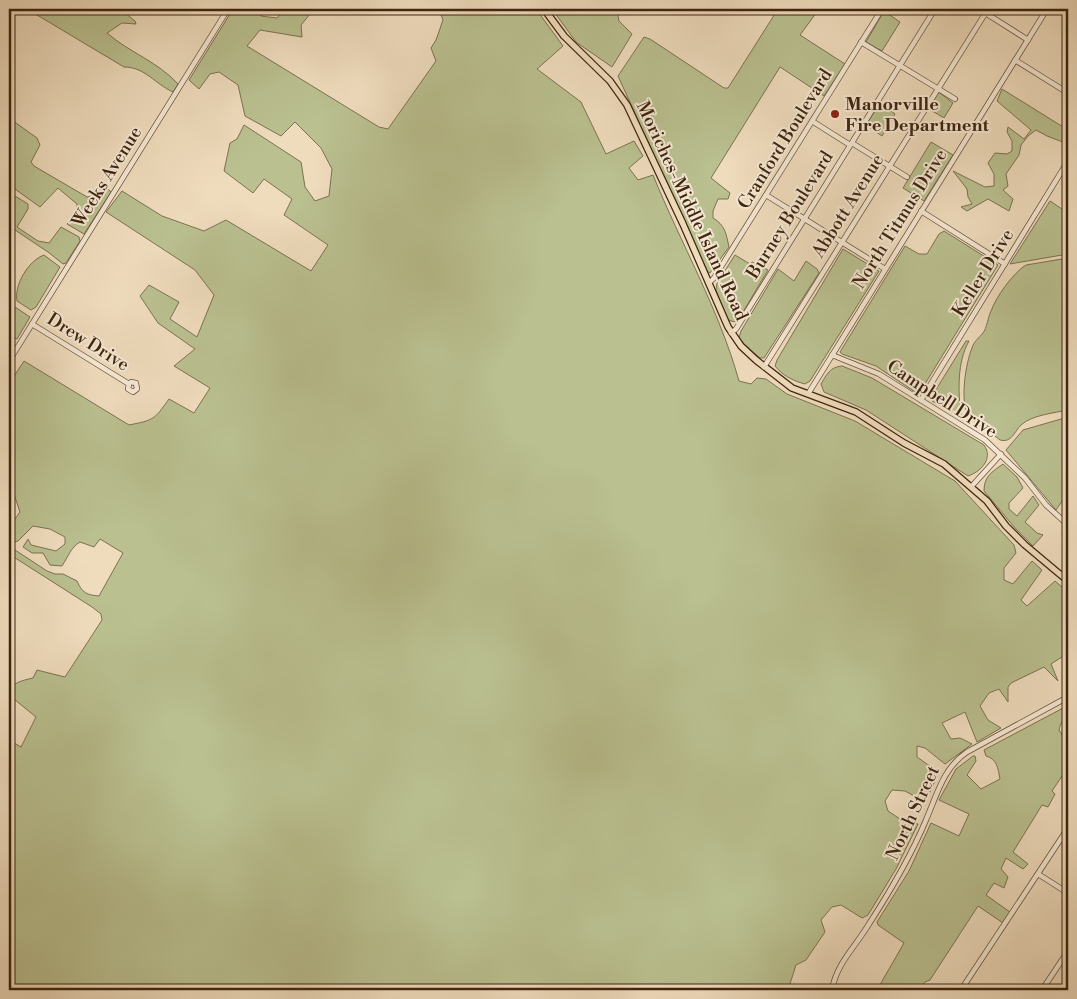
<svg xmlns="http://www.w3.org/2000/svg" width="1077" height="999" viewBox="0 0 1077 999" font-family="'Libre Bodoni',serif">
<rect width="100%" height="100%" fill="#efdcbd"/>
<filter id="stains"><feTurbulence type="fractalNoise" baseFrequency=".004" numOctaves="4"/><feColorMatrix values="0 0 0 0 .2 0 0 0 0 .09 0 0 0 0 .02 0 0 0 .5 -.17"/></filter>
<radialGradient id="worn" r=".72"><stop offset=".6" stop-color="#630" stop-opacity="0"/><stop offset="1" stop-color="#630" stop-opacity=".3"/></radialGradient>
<!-- green -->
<g fill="#bac090" stroke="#7c7250">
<path d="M27,9H129L125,13L135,21L136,24L122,23L107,33C130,53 157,61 178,84L173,92C155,84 145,67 124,67Z"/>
<path d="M233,9H254L261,16L277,18L285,9H301L310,14L301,25L302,37L260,30L247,46L379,127L388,129L436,61L431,48L436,40L443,20L439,9H469L473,11L475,9H536L563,46L537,69L581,102L606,154L634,141L643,156L629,168L638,180L653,175C681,244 719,309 739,381L751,384L757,378L766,379L787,394L855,421L955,481L1014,545L1016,553L1004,568V580L1013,584L1032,561L1042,570L1021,600L1027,606L1055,581L1068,592V653L1051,664L1058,681L1044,667L1011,683L1008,687V702L999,689L989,693L980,706L988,720L1001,728L977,742L965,712L942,723L951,739L960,738L972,744L945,764L925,748L917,746V757L934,769L937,777L925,802L905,791L892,790L885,801L888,811L900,819L918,824L896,869L868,915L862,918L841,905L832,907L821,920L825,932L806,960L796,965L788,990H9V740L21,747L36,717L9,695C11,682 21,681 33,678L37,670L65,677L102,620L101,614L92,607L9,554V546L47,571L55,574H63L77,581C82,593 87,595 99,596L123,553L100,539L94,547L80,542C71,547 68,557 62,566L50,565L43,553H32L23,547L28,539L31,545L56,551L65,544V537L50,529L33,526L18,541L14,542L9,539V524L12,523L20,512L15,497L9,494V384L24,361L129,425C154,420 154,420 169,399L194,413L210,388L174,366L195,349L158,323L140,296L149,285L179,302L170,319L197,337L214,295L195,270L106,212L122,191L162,216L204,231L226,220L311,271L328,245L284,215L292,199L264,179L253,193L224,171L230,143L237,139L244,125L301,162L305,187L315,201L329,196L332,169L321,148L295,122L281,136L245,116L238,85L219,72L210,74L199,89L189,80Z"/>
<polygon points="552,9 623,9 618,16 619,21 632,34 612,67 576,42"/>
<path d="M778,9H819L800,35L845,64L824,96L780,67L711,178L730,193L728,199H718L713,211V218C725,225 726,233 729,247L710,273L707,271L618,76L644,37L650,39L724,88H728Z"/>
<polygon points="884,11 900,22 882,51 866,42"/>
<polygon points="1002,89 1068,130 1068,144 1047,136 1036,130 1028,136 1021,145 1019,155 1006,174 1008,186 1003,190 1013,199 1009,211 988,199 967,211 961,207 972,204 968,197 967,189 953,171 985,187 994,186 994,174 988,163 995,153 1007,154 1012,151 1012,141 1007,132 1008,127 1024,139 1031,130 997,101"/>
<polygon points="937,93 940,93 953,103 944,118 929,109"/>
<polygon points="880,103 895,114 882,136 866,125"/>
<path d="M9,118L37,138L40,145L31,162L34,166L87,197L92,196L100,184L105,186L111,192L84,234L67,224C74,218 78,212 77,204L58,188L40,207L15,189L9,183Z"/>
<polygon points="931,142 953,155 924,201 903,188"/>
<polygon points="15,196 28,204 28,209 17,227 38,241 49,243 61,227 79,237 80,241 66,263 63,264 48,252 9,226 9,201"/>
<polygon points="1050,201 1068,213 1068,254 1010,264"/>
<polygon points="944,231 998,265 920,392 915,392 876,366 842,354 840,352 905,246 919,254 927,254 939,234"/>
<path d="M843,249L879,271L810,381L805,384C793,381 782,375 775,366L777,360Z"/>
<path d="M44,255L60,267L36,307L31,310L17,301C14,285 28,261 44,255Z"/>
<polygon points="735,255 750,264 752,262 768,270 737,322 731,321 727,319 716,290 717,283"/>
<path d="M1068,258V410C1054,413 1032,415 1021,425C1014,432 1012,443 1000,440C993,434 974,423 969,416C959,403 966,362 972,348C974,341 979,338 983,333C987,328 988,317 991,311C996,297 1013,273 1026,265Z"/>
<polygon points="806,261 817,269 819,273 764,358 760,358 744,344 739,338 741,331 778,269 794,281"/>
<polygon points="9,303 30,317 17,339 9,336"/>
<path d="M966,341H969C957,362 958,392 961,415L960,417L932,401V396Z"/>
<path d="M842,366L872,378L984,445C994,459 980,472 968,476L866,410L824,392L821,384C827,374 830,367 842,366Z"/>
<polygon points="1068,417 1068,492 1056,510 1006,450 1023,430"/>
<path d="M1003,464L1017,477L1023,488L1009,503V509L1017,516L1033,496L1039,505L1025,522L1037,533L1043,535L1033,546L1015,528L984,491C984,476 992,472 1003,464Z"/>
<path d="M1065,707L1068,710C1066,718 1060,722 1059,730L1063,736H1068V767L1052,791L1055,794L1048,807L1042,805L1013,852L1028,864L1023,869L1006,858L1001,869L1008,877L1004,888L994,883L986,895L1010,912L1003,923L978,906L930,980L925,982L919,990H877L904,943L878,925L877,922L909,871L931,823L959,836L969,814L939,800L956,769L973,756H975L976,761L967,775L981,789L1000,779C998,768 997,759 986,756L984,750Z"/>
</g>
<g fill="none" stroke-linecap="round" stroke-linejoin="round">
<!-- minor casing -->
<g stroke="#6a533a" stroke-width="6">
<g id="minor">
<polyline points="979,9 1028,40"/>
<polyline points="861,42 955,99"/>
<polyline points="1015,60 1068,93"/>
<polyline points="812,121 850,145"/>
<polyline points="852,143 907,177"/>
<polyline points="766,195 885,269"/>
<polyline points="921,211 1005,264"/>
<polyline points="709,283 714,278 882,9"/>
<polyline points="32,324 129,384 131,382 136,383 137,389 133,392 128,389 129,384"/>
<polyline points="731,333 736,329 935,9"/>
<polyline points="832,355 879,374 985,440 1025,478 1046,505 1068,525"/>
<polyline points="9,361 228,9"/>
<polyline points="764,367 988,9"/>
<polyline points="808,394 1047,9"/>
<polyline points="921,400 1068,161"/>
<polyline points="971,487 1001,454"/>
<polyline points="1038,874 1068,893"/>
<path d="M832,990C836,964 856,946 869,924C891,890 911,856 926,820C937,795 943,768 967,752L1068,697"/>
<polyline points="961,990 1068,828"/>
<polyline points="1042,990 1068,951"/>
</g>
</g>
<!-- major casing -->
<g stroke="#3e250f" stroke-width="8">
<polyline id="major" points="544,9 564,36 610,81 627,105 683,224 728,327 741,346 756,360 792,388 856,412 904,443 944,464 987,501 1006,526 1025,545 1068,581"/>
</g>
<!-- minor -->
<use href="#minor" stroke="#f5e8d4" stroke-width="4.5"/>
<!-- major -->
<use href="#major" stroke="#efdcbd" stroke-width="5.5"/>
</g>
<!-- markers -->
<circle fill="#8f2418" stroke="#f5e8d4" stroke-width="2" cx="835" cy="114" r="5"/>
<g text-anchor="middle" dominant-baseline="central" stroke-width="4" stroke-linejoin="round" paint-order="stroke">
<!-- poi labels -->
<g font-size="18" font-weight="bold" fill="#3e250f" stroke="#f5e8d4" text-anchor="start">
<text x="845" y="104">Manorville<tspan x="845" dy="21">Fire Department</tspan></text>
</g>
<!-- street labels -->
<g font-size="18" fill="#3e250f" stroke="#f5e8d4">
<text transform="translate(785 139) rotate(-58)">Cranford Boulevard</text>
<text transform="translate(107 177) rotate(-58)">Weeks Avenue</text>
<text transform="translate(848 206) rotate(-58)">Abbott Avenue</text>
<text transform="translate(692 211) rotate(65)">Moriches-Middle Island Road</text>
<text transform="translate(790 215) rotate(-58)">Burney Boulevard</text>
<text transform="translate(900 219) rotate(-58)">North Titmus Drive</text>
<text transform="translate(983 273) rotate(-58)">Keller Drive</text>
<text transform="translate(88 342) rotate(32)">Drew Drive</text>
<text transform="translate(942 399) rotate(33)">Campbell Drive</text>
<text transform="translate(913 813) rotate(-65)">North Street</text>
</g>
</g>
<!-- margin -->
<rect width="1077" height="999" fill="none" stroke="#efdcbd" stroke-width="30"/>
<rect x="10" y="10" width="1057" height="979" fill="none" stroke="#3e250f" stroke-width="2.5"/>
<rect x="15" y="15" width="1047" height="969" fill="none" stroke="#3e250f"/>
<rect width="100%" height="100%" filter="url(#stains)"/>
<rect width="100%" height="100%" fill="url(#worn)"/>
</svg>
